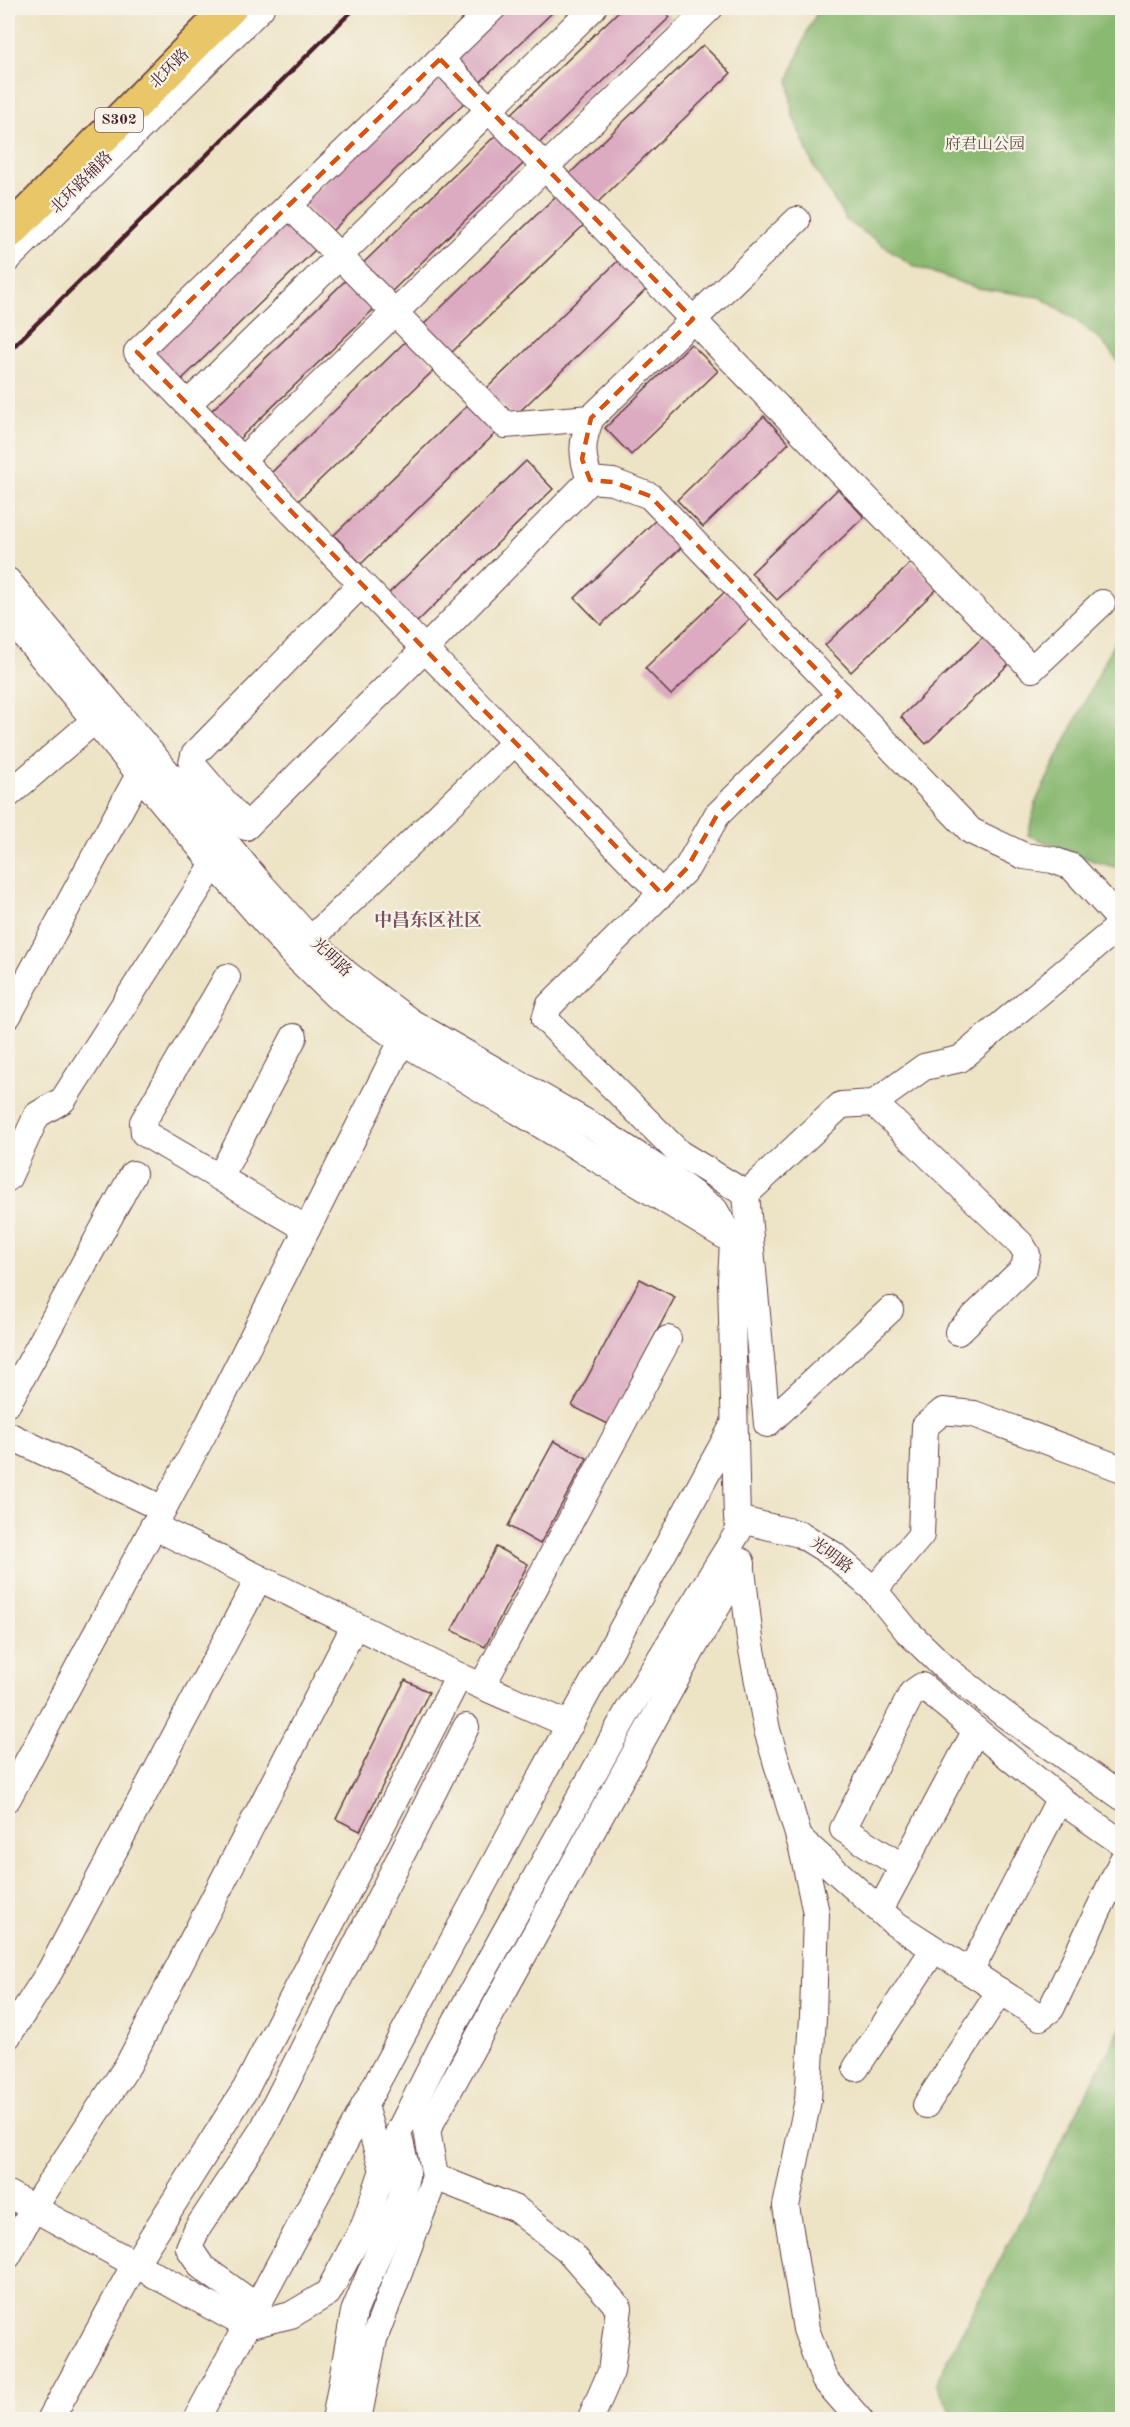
<svg xmlns="http://www.w3.org/2000/svg" width="1130" height="2427" viewBox="0 0 1130 2427" font-family="'Old Standard TT','Noto Serif SC',serif">
<rect width="100%" height="100%" fill="#f7f3e8"/>
<filter id="ink" filterUnits="userSpaceOnUse"><feTurbulence type="fractalNoise" baseFrequency=".0167" numOctaves="2"/><feDisplacementMap in="SourceGraphic" scale="12" xChannelSelector="R" yChannelSelector="G"/><feConvolveMatrix kernelMatrix="1 2 1 2 8 2 1 2 1" color-interpolation-filters="sRGB"/></filter>
<filter id="wash" filterUnits="userSpaceOnUse"><feTurbulence type="fractalNoise" baseFrequency=".008" numOctaves="4" result="noise"/><feDisplacementMap in="SourceGraphic" scale="24" xChannelSelector="R" yChannelSelector="G"/><feGaussianBlur stdDeviation="1.35" result="paint"/><feColorMatrix in="noise" values="0 0 0 0 0 0 0 0 0 0 0 0 0 0 0 0 0 1.4 0 .05"/><feComposite in="paint" operator="in"/></filter>
<g filter="url(#wash)">
<rect width="100%" height="100%" fill="#ede3c5"/>
<!-- forest -->
<g fill="#8ab972" stroke="#6a6c4e" stroke-width="1.5">
<polygon points="820,8 1122,8 1122,366 1101,340 1072,317 1040,297 977,288 914,266 846,220 814,167 792,114 789,79 809,27"/>
<polygon points="1122,627 1122,869 1094,861 1028,835 1037,799"/>
<polygon points="1122,2025 1122,2419 955,2419 936,2383"/>
</g>
<g id="blocks">
<!-- building -->
<g fill="#dcaac1">
<polygon points="500,8 557,8 474,88 446,60"/>
<polygon points="622,8 661,8 670,17 531,151 503,122"/>
<polygon points="703,45 731,73 592,208 564,179"/>
<polygon points="442,69 470,97 331,232 303,203"/>
<polygon points="498,133 526,161 387,296 359,267"/>
<polygon points="559,193 587,222 448,356 420,328"/>
<polygon points="288,221 316,249 177,384 149,355"/>
<polygon points="625,254 653,283 514,417 486,389"/>
<polygon points="348,278 376,307 237,441 209,413"/>
<polygon points="408,339 436,368 297,502 270,474"/>
<polygon points="691,344 718,371 631,455 605,428"/>
<polygon points="472,401 500,429 361,564 334,535"/>
<polygon points="764,416 789,443 703,527 677,500"/>
<polygon points="526,461 553,489 415,624 387,595"/>
<polygon points="838,489 864,517 777,600 751,573"/>
<polygon points="662,514 688,541 601,625 575,598"/>
<polygon points="912,562 938,588 851,672 825,645"/>
<polygon points="732,585 757,612 671,695 645,668"/>
<polygon points="987,633 1013,660 926,744 901,717"/>
<polygon points="640,1279 675,1297 608,1424 572,1406"/>
<polygon points="554,1441 587,1458 540,1544 508,1526"/>
<polygon points="496,1547 528,1564 485,1647 452,1630"/>
<polygon points="405,1680 429,1692 360,1831 336,1819"/>
</g>
</g>
</g>
<g filter="url(#ink)">
<use href="#blocks" fill-opacity="0" stroke="#623c42" stroke-width="1.5"/>
<g fill="none" stroke-linecap="round" stroke-linejoin="round">
<!-- minor casing -->
<g stroke="#623c42" stroke-width="28">
<g id="minor">
<polyline points="493,8 137,352 662,894"/>
<polyline points="440,59 1032,669 1102,603"/>
<polyline points="289,205 505,425 591,418"/>
<polyline points="8,259 261,8"/>
<polyline points="188,404 593,8"/>
<polyline points="242,460 710,8"/>
<path d="M590,480C581,456 581,442 591,418L797,220"/>
<polyline points="8,581 257,880 311,940 347,974 411,1022 596,1128 666,1174 715,1210 733,1242 731,1280 737,1519 800,1534 834,1555 874,1590 908,1632 944,1667 1004,1714 1122,1797"/>
<polyline points="361,584 194,755 192,764 246,827 424,650 590,480 613,482 650,496 971,831 1024,856 1053,860 1072,867 1122,922"/>
<polyline points="8,616 214,864 294,955 336,996 402,1041 723,1235"/>
<polyline points="840,694 717,815 687,868 549,1006 545,1019 679,1153 746,1194 767,1424 890,1310"/>
<polyline points="8,795 95,720"/>
<polyline points="299,951 514,743"/>
<polyline points="227,977 143,1122 144,1133 307,1229"/>
<polyline points="8,1016 140,773"/>
<polyline points="874,1103 1021,1244 1027,1254 1024,1268 958,1332"/>
<polyline points="220,1177 294,1037"/>
<polyline points="8,1178 37,1115 63,1100 214,864"/>
<polyline points="746,1194 841,1105 874,1103 924,1067 960,1059 1122,924"/>
<polyline points="8,1403 133,1174"/>
<polyline points="8,1435 163,1509"/>
<polyline points="153,1526 459,1676 570,1725"/>
<polyline points="741,1561 750,1639 767,1730 802,1848 816,1913 813,2017 808,2100 786,2206 806,2329 824,2379 860,2420"/>
<polyline points="874,1590 921,1535 925,1426 943,1411 974,1414 1122,1469"/>
<polyline points="482,1686 668,1339"/>
<polyline points="8,1798 206,1429 402,1041"/>
<polyline points="799,1838 894,1923 1040,2017 1051,2009 1122,1861"/>
<polyline points="903,1867 843,1829 912,1693 922,1686 1069,1806 1122,1843"/>
<polyline points="880,1910 976,1730"/>
<polyline points="970,1972 1060,1798"/>
<polyline points="8,2036 50,1971 259,1578"/>
<polyline points="856,2068 934,1949"/>
<polyline points="926,2105 1000,1991"/>
<polyline points="435,2177 516,2209 567,2249 619,2308 611,2372 590,2420"/>
<polyline points="8,2194 247,2326 291,2315 328,2293 364,2226 383,2170 364,2106"/>
<polyline points="8,2256 33,2209 128,2065 355,1625"/>
<polyline points="257,2307 202,2267 189,2248 197,2229 263,2129 466,1727"/>
<polyline points="50,2420 135,2264 246,2088 459,1676"/>
<polyline points="196,2420 523,1810 734,1424"/>
<polyline points="335,2420 354,2312 401,2199 407,2171 398,2133 441,2048 629,1709 738,1532"/>
<polyline points="358,2420 374,2339 435,2177 427,2130 692,1650 742,1564"/>
</g>
</g>
<!-- highway casing -->
<g stroke="#623c42" stroke-width="36">
<polyline id="highway" points="8,233 230,8"/>
</g>
<!-- minor -->
<use href="#minor" stroke="#fff" stroke-width="26"/>
<!-- highway -->
<use href="#highway" stroke="#e9c769" stroke-width="33"/>
<!-- rail -->
<polyline stroke="#4a1f2b" stroke-width="4.5" points="8,352 355,8"/>
</g>
</g>
<!-- marked area -->
<path fill="none" stroke="#d8530f" stroke-width="4.5" stroke-dasharray="12 8" stroke-linejoin="round" d="M440,59L693,319L591,418L582,459L590,480L613,482L650,496L840,694L717,815L687,868L662,894L137,352Z"/>
<g text-anchor="middle" dominant-baseline="central" stroke-width="4.5" stroke-linejoin="round" paint-order="stroke">
<!-- shield labels -->
<rect fill="#f7f3e8" stroke="#7e5f64" stroke-width="1.5" x="95" y="108" width="48" height="24" rx="4.5"/>
<g font-size="15" font-weight="bold" fill="#4a1f2b">
<text x="119" y="120">S302</text>
</g>
<!-- street labels -->
<g font-size="16" fill="#4a1f2b" stroke="#f7f3e8">
<text transform="translate(170 69) rotate(-45)">北环路</text>
<text transform="translate(82 183) rotate(-45)">北环路辅路</text>
<text transform="translate(331 958) rotate(43)">光明路</text>
<text transform="translate(831 1556) rotate(37)">光明路</text>
</g>
<!-- park labels -->
<g font-size="16" fill="#634e42" stroke="#f7f3e8">
<text x="985" y="145">府君山公园</text>
</g>
<!-- neighbourhood labels -->
<g font-size="18" font-weight="bold" fill="#7d5060" stroke="#f7f3e8">
<text x="428" y="921">中昌东区社区</text>
</g>
</g>
<!-- margin -->
<rect width="1130" height="2427" fill="none" stroke="#f7f3e8" stroke-width="30"/>
</svg>
